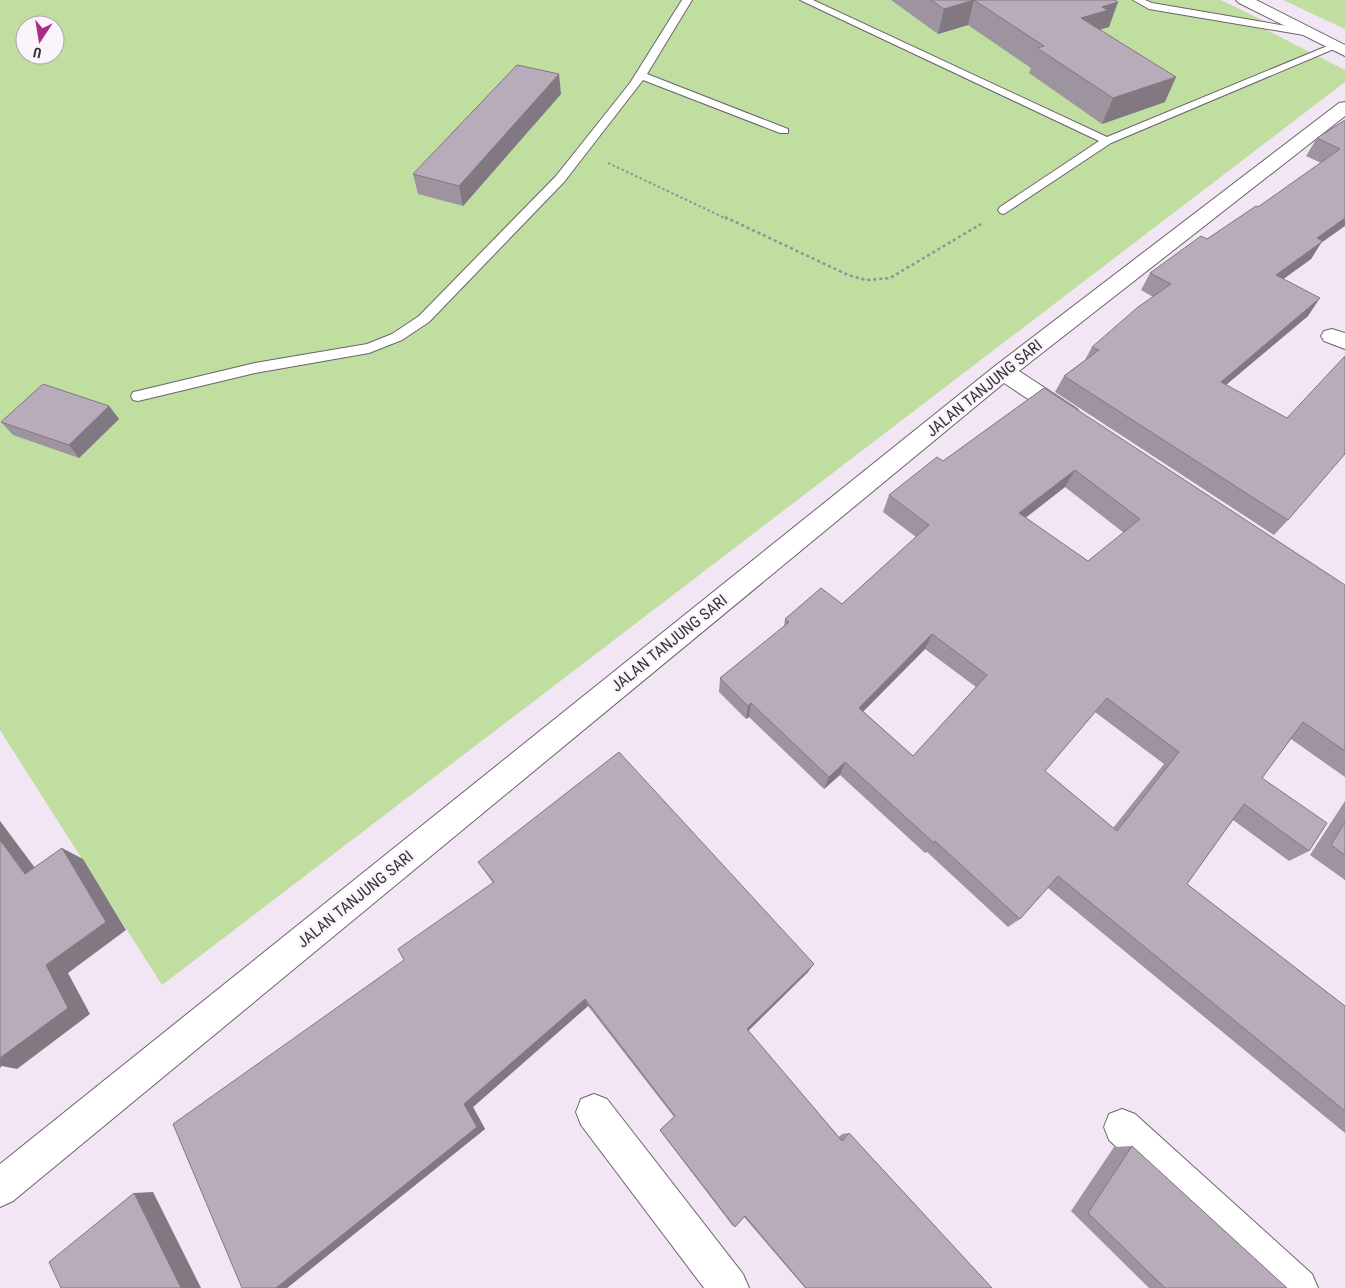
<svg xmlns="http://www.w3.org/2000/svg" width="1345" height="1288" viewBox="0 0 1345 1288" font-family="'Roboto Condensed',sans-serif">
<rect width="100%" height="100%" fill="#f2e5f4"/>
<!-- green -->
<g fill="#bfdea0" fill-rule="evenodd">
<path d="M0,0H1221L1266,22L1247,20L1345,70V82L162,985L0,730ZM25,25H55V55H25Z"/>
<polygon points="1283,0 1345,0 1345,29"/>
</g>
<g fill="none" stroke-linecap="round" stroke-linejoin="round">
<!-- lane casing -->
<g stroke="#6d626f" stroke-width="2">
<g id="lane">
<polygon points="682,0 692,0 647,74 788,129 788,133 780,133 643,80 564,182 429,322 402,340 369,353 255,373 138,401 133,400 131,396 133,392 138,391 255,363 367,344 392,334 419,316 556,176 630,83"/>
<polygon points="800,0 813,0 1107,137 1332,44 1340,44 1341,46 1111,143 1004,214 1000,213 998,210 1000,207 1099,141"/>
<polygon points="1133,0 1145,0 1152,3 1310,30 1315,33 1310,36 1149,9"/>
</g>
</g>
<!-- street casing -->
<g stroke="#6d626f" stroke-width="2">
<g id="street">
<polygon points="1236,0 1256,0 1345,45 1345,56 1239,3"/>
<polygon points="1345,102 1345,116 1019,371 1077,409 1081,415 1077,421 1069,423 1061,421 1004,383 13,1201 0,1207 0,1164 995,366 1339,103"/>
<polygon points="1332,329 1345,333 1345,349 1324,341 1321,336 1324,331"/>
<polygon points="594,1094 607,1099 743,1274 749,1288 704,1288 581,1125 576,1112 581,1099"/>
<polygon points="1122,1109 1135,1114 1312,1274 1318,1288 1269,1288 1109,1140 1104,1127 1109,1114"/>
</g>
</g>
<!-- path-far1 -->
<polyline stroke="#978e98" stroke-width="2" stroke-dasharray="2.5 2.5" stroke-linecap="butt" points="608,163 727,219"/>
<!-- path -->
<polyline stroke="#978e98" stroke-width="2.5" stroke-dasharray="3 3" stroke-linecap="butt" points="725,217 848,275 866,280 890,278 981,224"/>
<!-- lane -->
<use href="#lane" fill="#fff" fill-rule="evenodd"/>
<!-- street -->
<use href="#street" fill="#fff" fill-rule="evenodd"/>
</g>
<!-- wall -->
<g fill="#9e94a0" fill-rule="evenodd">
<polygon points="891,0 1115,0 1109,27 1100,30 1165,102 1102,124 1029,73 1031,68 968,25 938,34"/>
<polygon points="561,94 463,206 418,194 413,174"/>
<polygon points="1345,120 1321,243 1311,259 1283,279 1308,316 1226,385 1288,520 1274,535 1055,392 1064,376 1085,360 1092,347 1153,297 1141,290 1150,273 1207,239 1258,207 1321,163 1306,156 1317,138"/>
<path d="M1044,388L1345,585V777L1291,739L1262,778L1309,851L1289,861L1233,820L1187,884L1345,1006V1133L1048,888L1020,919L1008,927L927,852L925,853L840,775L824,789L749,717L746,719L719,692L720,678L784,627L785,619L842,604L916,537L883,512L889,495L943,461ZM1065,487L1124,533L1088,561L1025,518ZM925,649L976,687L913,756L863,711ZM1095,712L1164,764L1113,828L1045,771Z"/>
<polygon points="109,406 119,419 79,458 13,435 1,422"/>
<polygon points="1345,801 1345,880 1310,855"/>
<polygon points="478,862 808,972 748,1031 839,1137 842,1134 849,1133 992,1288 805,1288 744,1217 735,1227 732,1225 661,1132 660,1130 674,1117 588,1006 473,1107 485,1129 287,1288 404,960 493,883"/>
<polygon points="1132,1146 1287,1288 1149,1288 1071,1211 1114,1147"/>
</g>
<!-- shaded-wall -->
<g fill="#817882">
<polygon points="974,0 968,25 938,34 944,9"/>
<polygon points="1118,2 1109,27 1100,29 1098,35 1081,18 1102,7"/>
<polygon points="559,74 561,94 463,206 459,186"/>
<polygon points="1176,77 1165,102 1102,124 1113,98"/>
<polygon points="1345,218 1345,226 1321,243 1311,259 1264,293 1276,275 1317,238"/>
<polygon points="1320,298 1308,316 1209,399 1221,382"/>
<polygon points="109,406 119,419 79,458 69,445"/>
<polygon points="1075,470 1065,487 1010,530 1019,513"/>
<polygon points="932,634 925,649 854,721 859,708"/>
<polygon points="751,703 749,717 746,719 748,706"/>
<polygon points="845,762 840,775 824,789 829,777"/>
<polygon points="0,821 47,884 25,874 0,840"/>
<polygon points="62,848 83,859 126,930 68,973 90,1014 17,1069 2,1066 0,1068 0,1056 46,965"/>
<polygon points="814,964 808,972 744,1035 747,1029"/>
<polygon points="585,999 588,1006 473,1107 485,1129 287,1288 276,1288 464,1104"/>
<polygon points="153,1192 201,1288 181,1288 134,1193"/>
</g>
<!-- building -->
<g fill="#b8acba" stroke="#817882" fill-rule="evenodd">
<polygon points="931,0 1115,0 1118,2 1102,7 1108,10 1081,18 1176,77 1113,98 1037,48 1044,46 974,0 944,9"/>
<polygon points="517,65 559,74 459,186 413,174"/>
<polygon points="1345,120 1345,218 1317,238 1323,241 1276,275 1320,298 1221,382 1287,418 1345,356 1345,454 1288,520 1064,376 1099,350 1092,347 1138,307 1171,284 1150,273 1201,236 1207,239 1256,206 1258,207 1340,149 1317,138"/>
<polygon points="43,384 109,406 69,445 1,422"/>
<path d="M1044,388L1345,585V751L1303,722L1262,778L1327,823L1309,851L1244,804L1187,884L1345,1006V1111L1058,876L1020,919L935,841L934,843L845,762L829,777L751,703L748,706L720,678L789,622L785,619L821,588L842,604L929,525L889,495L937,457L943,461ZM1075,470L1140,519L1088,561L1019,513ZM932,634L987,675L913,756L859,708ZM1107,698L1179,752L1117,831L1045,771Z"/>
<polygon points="619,752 814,964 747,1029 842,1141 849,1133 992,1288 806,1288 745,1216 735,1227 660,1130 675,1116 585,999 464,1104 477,1127 276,1288 242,1288 173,1124 404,960 398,949 494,882 478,862"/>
<polygon points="1345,822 1345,855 1331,845"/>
<polygon points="0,840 25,874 62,848 106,922 46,965 68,1008 0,1058"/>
<polygon points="1132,1146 1287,1288 1165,1288 1088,1213"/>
<polygon points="134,1193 181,1288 61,1288 49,1262"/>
</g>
<g text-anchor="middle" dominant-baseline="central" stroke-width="5" stroke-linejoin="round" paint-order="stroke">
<!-- street labels -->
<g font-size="16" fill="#393439" stroke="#fcf4fd">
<text transform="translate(984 388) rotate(-39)">JALAN TANJUNG SARI</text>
<text transform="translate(669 643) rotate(-39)">JALAN TANJUNG SARI</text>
<text transform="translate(355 899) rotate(-39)">JALAN TANJUNG SARI</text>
</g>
</g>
<!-- north arrow -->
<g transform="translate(40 40) rotate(192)"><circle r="24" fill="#fcf4fd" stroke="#aea7af"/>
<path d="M0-4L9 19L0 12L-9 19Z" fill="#a72e83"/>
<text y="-8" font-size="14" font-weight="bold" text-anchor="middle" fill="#393439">U</text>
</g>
</svg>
